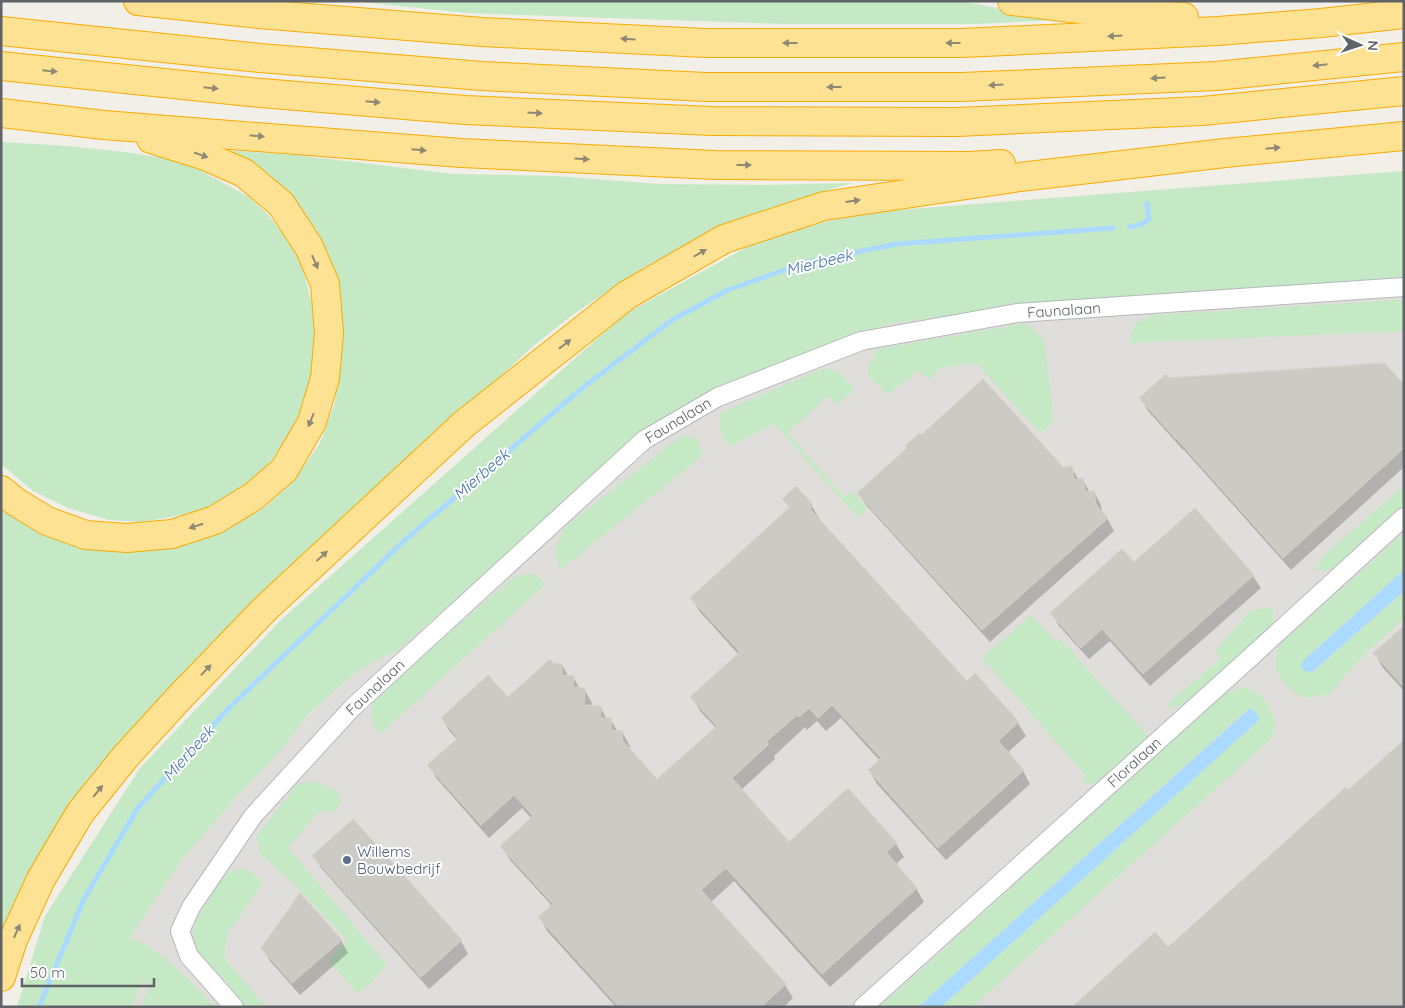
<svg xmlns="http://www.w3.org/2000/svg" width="1405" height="1008" viewBox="0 0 1405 1008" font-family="Quicksand,sans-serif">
<rect width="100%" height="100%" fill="#f1efe8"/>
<!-- industrial -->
<polygon fill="#e0deda" points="1404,198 1404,1007 104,1007 107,935 651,344"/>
<!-- green -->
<g fill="#c5e8c5">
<path d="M352,1H962C1010,12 1056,16 1104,18L975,24H786L466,13Z"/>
<polygon points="1,142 68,146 124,152 164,158 199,170 249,197 268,215 288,240 302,266 310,296 314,315 316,353 310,390 293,429 267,467 235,493 200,511 144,522 109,520 68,508 33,491 1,464"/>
<polygon points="207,149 295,155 454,174 554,176 659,184 765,185 853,183 813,194 721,226 641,269 571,316 532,347 493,383 451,428 157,706 1,944 1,503 35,523 199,539 233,525 264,508 293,482 320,443 335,403 338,375 322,257"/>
<polygon points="1404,171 1404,278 987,310 888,324 733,381 635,440 397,651 381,657 352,675 310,713 274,758 238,795 182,859 130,938 149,946 189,979 214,1007 142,1007 149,985 143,979 132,1007 17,1007 45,916 140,768 282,619 625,314 758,241 858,213"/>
<polygon points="1399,300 1404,301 1404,331 1129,343 1134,324 1152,315"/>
<polygon points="1026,323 1044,340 1054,421 1040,433 976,363 939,368 930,380 918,371 888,394 867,375 869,366 877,349"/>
<polygon points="824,368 840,373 854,389 837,405 828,396 787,433 844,497 851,491 867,508 858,518 774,424 729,446 720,431 720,413"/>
<polygon points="682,435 697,439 703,455 560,570 555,549 565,527"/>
<polygon points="1404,485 1404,508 1334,569 1314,571 1325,555"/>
<path d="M1404,533V570L1302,662L1313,672L1404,591V619L1366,652L1329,694L1302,698C1282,682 1269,674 1279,645Z"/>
<polygon points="535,574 546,584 380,734 371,719 372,704 383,688 517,575"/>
<polygon points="1273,607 1273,624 1190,702 1172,708 1168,704 1221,658 1215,651 1251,610"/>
<polygon points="1031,615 1056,642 1061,640 1148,736 1102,782 1093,784 1082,782 1086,776 982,658"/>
<path d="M1244,687C1260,692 1273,706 1275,724C1276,728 1272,734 1271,739L972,1007H941L1259,720L1256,712L1249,708L918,1007H880L1225,693Z"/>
<polygon points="313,781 335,790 341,801 336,811 319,811 288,848 387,965 367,987 356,993 329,960 347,940 291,881 261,855 256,837 298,783"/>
<polygon points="245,868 263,882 227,934 224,958 266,1007 242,1007 194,949 193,927 223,873"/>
</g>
<!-- water -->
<g fill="#aadaff">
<polygon points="1404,570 1404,591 1312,672 1304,671 1301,668 1302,662"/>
<polygon points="1250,708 1256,712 1259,720 941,1007 918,1007"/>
</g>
<!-- shadow -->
<g fill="#0003">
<polygon points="1404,386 1404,467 1291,570 1184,450 1183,450 1148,411 1141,398"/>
<polygon points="921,437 1062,469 1071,467 1079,480 1083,480 1090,493 1094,492 1101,505 1102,513 1107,518 1114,531 990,642 866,505 859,493"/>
<polygon points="784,499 812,506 820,520 819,521 966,683 1018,723 1026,736 1007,753 1023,771 1030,784 946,860 877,784 869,770 880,761 841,718 826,731 817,721 807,730 805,727 774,756 775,759 741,790 789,843 896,844 904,857 895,865 916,888 924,902 830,987 734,881 711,902 785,985 793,998 784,1007 616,1007 547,931 540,917 552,906 510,860 502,847 532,819 522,808 489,838 437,779 429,766 458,740 450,732 442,718 507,699 552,664 562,665 569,677 573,677 580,689 584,689 592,703 591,707 600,707 607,719 611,720 618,732 622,732 630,746 630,750 657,781 716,728 700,711 692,697 739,655 700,612 692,598 790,509"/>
<polygon points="1195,510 1253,576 1261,588 1150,686 1110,641 1089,659 1059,626 1052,613 1134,564"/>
<polygon points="1404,627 1404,691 1383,668 1375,654"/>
<polygon points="352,821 461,941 468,954 429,989 321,868 314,856"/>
<polygon points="341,940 348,953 300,995 270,961 263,948"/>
</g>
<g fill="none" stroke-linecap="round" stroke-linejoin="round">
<!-- stream -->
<g stroke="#aadaff" stroke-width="5">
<polyline points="1130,227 1142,224 1149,219 1147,204"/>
<polyline points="39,1007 84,899 138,808 229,708 405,540 581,389 672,320 728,290 807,262 897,244 1113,228"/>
</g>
</g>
<!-- building -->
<g fill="#cccac5" stroke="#d6d1c6">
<polygon points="1384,363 1404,384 1404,448 1283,558 1176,438 1176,439 1139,398 1166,374 1169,378"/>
<polygon points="983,379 1063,467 1072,466 1074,480 1083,478 1085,492 1094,491 1096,505 1108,518 982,630 857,493 907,448 905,446 920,433 921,435"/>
<polygon points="796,486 813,505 810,509 967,681 975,673 1019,722 998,741 1024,770 938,848 868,770 881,758 832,705 818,718 809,708 799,717 797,715 766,742 769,744 732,778 789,842 848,788 897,843 886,852 917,888 822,974 726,868 701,890 786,984 761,1007 619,1007 538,917 553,904 500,846 533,816 514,795 481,825 427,765 458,738 441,718 488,675 508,697 550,659 553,663 562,664 562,675 574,676 573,687 585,688 584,705 601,706 600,718 612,718 611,730 623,731 622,740 657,779 717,726 690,697 740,652 690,598 790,507 782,499"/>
<polygon points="1195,508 1254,575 1143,674 1102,629 1081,648 1050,613 1122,549 1134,562"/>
<polygon points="1404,626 1404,687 1373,653"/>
<polygon points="1404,740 1404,1007 1072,1007 1155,932 1168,947 1346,787 1348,790"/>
<polygon points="353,819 462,940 421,977 312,856"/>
<polygon points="300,893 342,940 292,983 261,948"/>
</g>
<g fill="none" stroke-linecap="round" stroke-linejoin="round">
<!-- street casing -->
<g stroke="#b5b8bc" stroke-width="20">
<g id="street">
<polyline points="234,1007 189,956 180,931 191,907 253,816 352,708 644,440 718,397 861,341 1017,313 1404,287"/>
<polyline points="863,1007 1242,665 1404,517"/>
</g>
</g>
<!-- highway casing -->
<g stroke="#f9ab00" stroke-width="30">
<g id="highway">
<polyline points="138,1 259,14 482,32 706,43 962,43 1218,31 1321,23 1404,14"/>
<polyline points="1012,1 1121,14 1184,17"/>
<polyline points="1,31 260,58 482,76 706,87 962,87 1216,76 1404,57"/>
<polyline points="1,66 250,92 465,110 712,121 957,122 1202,111 1404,91"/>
<polyline points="1,113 104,125 461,153 715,165 969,166 1001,164"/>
<polyline points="1,490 16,502 47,521 86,535 127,538 172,534 215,520 254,496 284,470 312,422 325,378 329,333 325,284 309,247 281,204 244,173 205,156 151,139"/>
<polyline points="1,977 13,940 41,879 80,813 126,756 181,696 266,608 464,424 627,295 724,239 824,206 1020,177 1225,153 1404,136"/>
</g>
</g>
<!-- street -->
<use href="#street" stroke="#fff" stroke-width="18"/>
<!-- highway -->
<use href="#highway" stroke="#fde293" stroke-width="28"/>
</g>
<!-- one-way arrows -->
<defs><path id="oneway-solid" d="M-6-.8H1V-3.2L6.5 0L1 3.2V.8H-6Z" transform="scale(1.25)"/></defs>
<g fill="#8e8975">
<use href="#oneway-solid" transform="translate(1115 36) rotate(177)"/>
<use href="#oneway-solid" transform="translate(628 39) rotate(-177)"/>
<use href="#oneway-solid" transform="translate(790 43) rotate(180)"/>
<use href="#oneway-solid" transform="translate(953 43) rotate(180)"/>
<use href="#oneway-solid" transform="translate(1320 65) rotate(174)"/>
<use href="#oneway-solid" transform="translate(50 71) rotate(6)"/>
<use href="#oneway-solid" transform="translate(1158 78) rotate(177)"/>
<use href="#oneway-solid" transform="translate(996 85) rotate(177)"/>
<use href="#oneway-solid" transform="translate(834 87) rotate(-180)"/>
<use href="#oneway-solid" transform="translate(211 88) rotate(6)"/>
<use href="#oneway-solid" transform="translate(373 102) rotate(5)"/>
<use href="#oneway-solid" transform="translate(535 113) rotate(3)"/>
<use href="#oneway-solid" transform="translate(257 136) rotate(5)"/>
<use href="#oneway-solid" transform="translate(1273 148) rotate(-5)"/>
<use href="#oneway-solid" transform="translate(419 150) rotate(5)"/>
<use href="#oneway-solid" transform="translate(201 155) rotate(19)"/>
<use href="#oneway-solid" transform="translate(582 159) rotate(3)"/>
<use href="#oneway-solid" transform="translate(744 165)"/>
<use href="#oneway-solid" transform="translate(853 201) rotate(-8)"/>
<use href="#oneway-solid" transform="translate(700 253) rotate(-30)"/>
<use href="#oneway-solid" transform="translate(315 262) rotate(66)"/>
<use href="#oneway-solid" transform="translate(565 344) rotate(-38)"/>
<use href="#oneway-solid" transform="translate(311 420) rotate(112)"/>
<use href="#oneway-solid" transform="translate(196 526) rotate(162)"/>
<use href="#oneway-solid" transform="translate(322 556) rotate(-43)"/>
<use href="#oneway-solid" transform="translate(206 670) rotate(-46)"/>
<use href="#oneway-solid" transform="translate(98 791) rotate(-51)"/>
<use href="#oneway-solid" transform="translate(17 931) rotate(-66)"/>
</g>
<!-- markers -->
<circle fill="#5c6f8a" stroke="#fff" stroke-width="2" cx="347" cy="860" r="5"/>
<g text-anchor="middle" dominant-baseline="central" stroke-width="4" stroke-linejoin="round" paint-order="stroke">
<!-- street labels -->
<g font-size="15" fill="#5f6368" stroke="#fff">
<text transform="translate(1064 310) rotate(-4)">Faunalaan</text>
<text transform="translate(678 420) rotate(-31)">Faunalaan</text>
<text transform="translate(375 687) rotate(-43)">Faunalaan</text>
<text transform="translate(1134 762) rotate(-42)">Floralaan</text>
</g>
<!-- service labels -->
<g font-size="15" fill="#4e5e75" stroke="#fff" text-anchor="start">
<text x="357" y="851">Willems<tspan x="357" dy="17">Bouwbedrijf</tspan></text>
</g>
<!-- water labels -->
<g font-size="16" font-style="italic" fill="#4174aa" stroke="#fff">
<text transform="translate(819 262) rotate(-14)">Mierbeek</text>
<text transform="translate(481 474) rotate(-41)">Mierbeek</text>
<text transform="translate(188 753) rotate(-48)">Mierbeek</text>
</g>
</g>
<!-- border -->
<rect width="1405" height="1008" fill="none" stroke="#5f6368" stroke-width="5"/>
<!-- north arrow -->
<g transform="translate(1360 45) rotate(93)" stroke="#ffffff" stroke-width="4" paint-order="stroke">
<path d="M0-4L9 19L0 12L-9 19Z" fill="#5f6368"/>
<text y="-8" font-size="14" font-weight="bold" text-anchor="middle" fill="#5f6368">N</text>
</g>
<!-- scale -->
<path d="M22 978v8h132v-8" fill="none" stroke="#5f6368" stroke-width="2.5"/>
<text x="30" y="978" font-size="15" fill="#5f6368" stroke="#ffffff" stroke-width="4" paint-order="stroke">50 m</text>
</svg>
